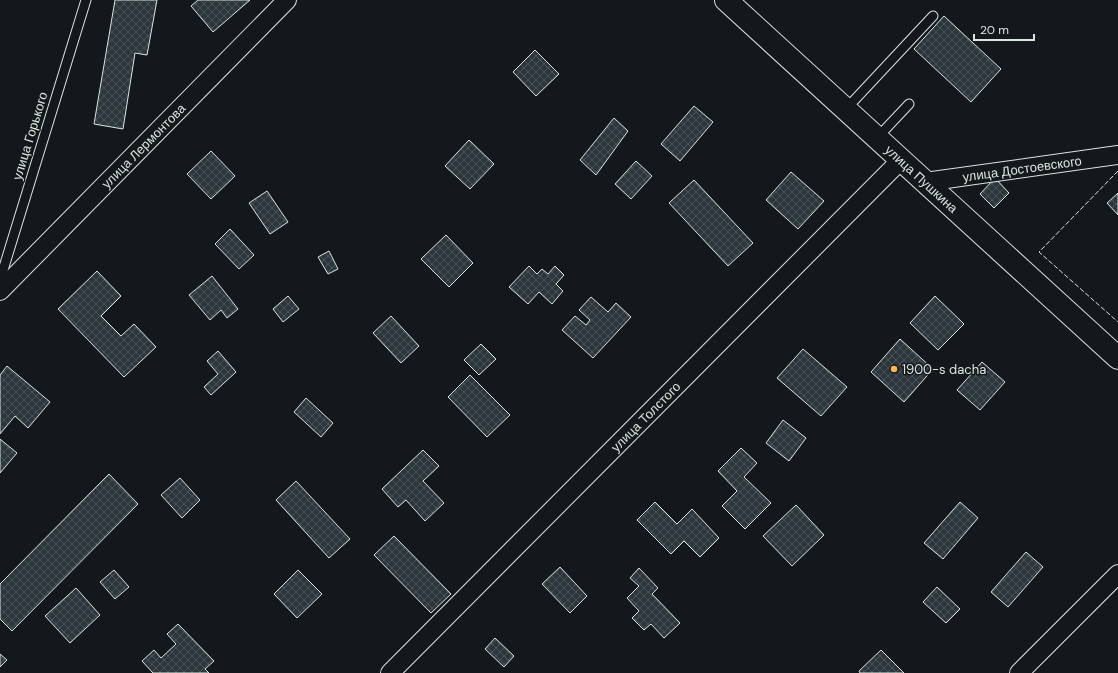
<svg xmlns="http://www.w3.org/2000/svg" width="1118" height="673" viewBox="0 0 1118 673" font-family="'DM Sans',sans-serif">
<defs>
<pattern id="building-cross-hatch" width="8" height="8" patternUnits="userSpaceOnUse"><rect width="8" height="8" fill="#2c363c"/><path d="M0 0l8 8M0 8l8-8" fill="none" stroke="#4a5358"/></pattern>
</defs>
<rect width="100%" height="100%" fill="#14181c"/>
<!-- building -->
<g fill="url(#building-cross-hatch)" stroke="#d8e6dc">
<polygon points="115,0 157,0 147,55 135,53 123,129 94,124"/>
<polygon points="198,0 250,0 213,32 191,6"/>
<polygon points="944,16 1001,69 971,102 914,49"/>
<polygon points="535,50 559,74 536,96 513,72"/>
<polygon points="694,106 713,122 680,161 661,144"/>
<polygon points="614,118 628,131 596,175 580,160"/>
<polygon points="469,140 494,164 470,189 445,166"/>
<polygon points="211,151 235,176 211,199 187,174"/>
<polygon points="636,161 652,176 631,199 615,184"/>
<polygon points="791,172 824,201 798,229 766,200"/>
<polygon points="995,178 1009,193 994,208 980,194"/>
<polygon points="694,180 753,243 728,266 669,203"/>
<polygon points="267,191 288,222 270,234 249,203"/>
<polygon points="1118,193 1118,215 1107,203"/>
<polygon points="230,229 254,255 239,269 215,244"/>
<polygon points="446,235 473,263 449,287 421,259"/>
<polygon points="329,251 338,269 328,274 318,257"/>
<polygon points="529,266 537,274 542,269 548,274 555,266 564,275 556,284 563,291 552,304 539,292 528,304 509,287"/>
<polygon points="97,271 121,296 101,316 121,336 134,324 156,347 124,377 58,309"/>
<polygon points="212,276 238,309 227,318 221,310 210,320 189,295"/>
<polygon points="288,296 299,309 283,322 273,309"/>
<polygon points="935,296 964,324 938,350 910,323"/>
<polygon points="591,297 608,312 616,303 631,317 593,358 562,330 575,316 586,325 590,320 579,310"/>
<polygon points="391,316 419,346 401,363 373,333"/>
<polygon points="900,339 933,369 904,402 871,372"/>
<polygon points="481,344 496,359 479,375 464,360"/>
<polygon points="803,349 847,387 821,416 777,378"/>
<polygon points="218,351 236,372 211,395 204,387 218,374 207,361"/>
<polygon points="982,362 1005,382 980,410 957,390"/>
<polygon points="7,366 50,402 28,428 15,416 0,434 0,375"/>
<polygon points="470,375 510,415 487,437 448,397"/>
<polygon points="306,398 333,423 321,437 294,412"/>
<polygon points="783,420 806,438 789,461 766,443"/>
<polygon points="0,439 17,453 0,473"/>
<polygon points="741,448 757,463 744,477 771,503 745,529 722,506 737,491 718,471"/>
<polygon points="423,450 439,466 423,481 444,503 425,521 406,500 398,507 382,489"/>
<polygon points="109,474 138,504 12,631 0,619 0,584"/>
<polygon points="180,478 200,500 182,518 161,495"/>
<polygon points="296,481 350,539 329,558 276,500"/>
<polygon points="655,502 677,524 692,509 719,538 700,557 684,541 671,554 637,520"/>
<polygon points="960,502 978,518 943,559 924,543"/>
<polygon points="796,505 824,535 792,566 763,536"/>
<polygon points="394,536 451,594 431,613 374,555"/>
<polygon points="1026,552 1043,567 1008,607 991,592"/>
<polygon points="560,567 587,596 570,613 542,584"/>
<polygon points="639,568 658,588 652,594 680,623 664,638 651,624 644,630 632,618 639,611 627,598 639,586 630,578"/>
<polygon points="114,570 129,587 115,599 100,582"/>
<polygon points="298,570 322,594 297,618 274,594"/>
<polygon points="937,587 960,609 946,623 923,602"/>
<polygon points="76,588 100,615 70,643 45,616"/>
<polygon points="178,624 214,661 205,669 209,673 153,673 142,661 154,650 161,658 176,644 167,634"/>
<polygon points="495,638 514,656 504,667 485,649"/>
<polygon points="881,650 904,673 860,673 859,671"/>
<polygon points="0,654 7,660 0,667"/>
</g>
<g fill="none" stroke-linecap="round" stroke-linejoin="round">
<!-- service casing -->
<g stroke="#d8e6dc" stroke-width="11">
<g id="service">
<polyline points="846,109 933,16"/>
<polyline points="877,138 909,104"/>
<polyline points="0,280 86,0"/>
</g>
</g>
<!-- minor casing -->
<g stroke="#d8e6dc" stroke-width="20">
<g id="minor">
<path id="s1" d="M925,182L1118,155"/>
<path id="s2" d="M0,291L287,0"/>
<path id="s3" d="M390,673L901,160"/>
<polyline points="1019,673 1118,574"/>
</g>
</g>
<!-- secondary casing -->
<g stroke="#d8e6dc" stroke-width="24">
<g id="secondary">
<path id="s4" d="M726,0L1118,358"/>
</g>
</g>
<!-- service -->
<use href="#service" stroke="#14181c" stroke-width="9"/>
<!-- minor -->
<use href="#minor" stroke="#14181c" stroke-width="18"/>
<!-- secondary -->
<use href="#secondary" stroke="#14181c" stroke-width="22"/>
<!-- fence -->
<polyline stroke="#d8e6dc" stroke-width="1" stroke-dasharray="5 2" stroke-linecap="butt" points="1118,171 1039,252 1118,322"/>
</g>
<!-- markers -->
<circle fill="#ffb74d" stroke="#14181c" stroke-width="1.5" cx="894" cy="369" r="4"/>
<g text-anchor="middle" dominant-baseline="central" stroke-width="3" stroke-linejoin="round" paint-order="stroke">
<!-- street labels -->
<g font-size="13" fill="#d8e6dc" stroke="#14181c">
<text transform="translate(30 136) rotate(-73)">улица Горького</text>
<text stroke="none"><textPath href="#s2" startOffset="204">улица Лермонтова</textPath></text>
<text stroke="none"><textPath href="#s1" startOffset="98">улица Достоевского</textPath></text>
<text stroke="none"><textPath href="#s4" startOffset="265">улица Пушкина</textPath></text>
<text stroke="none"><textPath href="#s3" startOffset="362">улица Толстого</textPath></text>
</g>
<!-- poi labels -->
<g font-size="13" fill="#d8e6dc" stroke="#14181c" text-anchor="start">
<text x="902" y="369">1900-s dacha</text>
</g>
</g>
<!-- scale -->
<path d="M974 34v6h60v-6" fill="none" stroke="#d8e6dc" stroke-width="2"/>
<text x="980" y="34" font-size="12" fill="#d8e6dc" stroke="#14181c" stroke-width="3" paint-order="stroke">20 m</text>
</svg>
